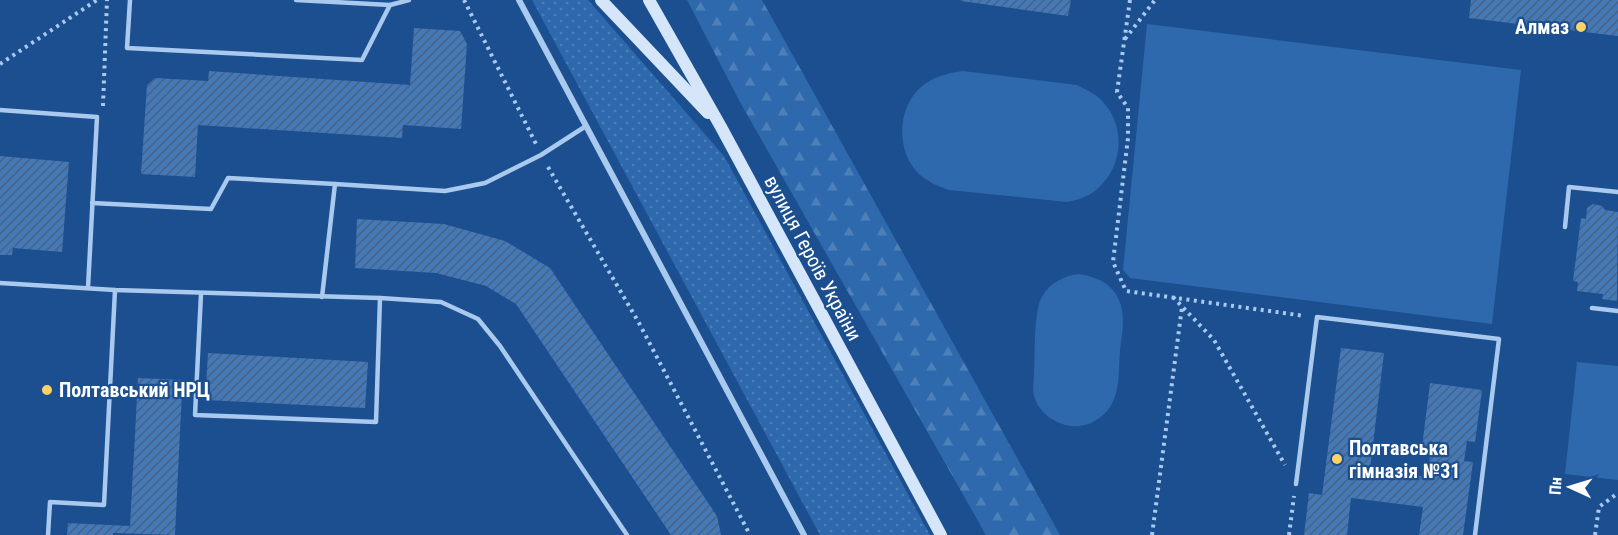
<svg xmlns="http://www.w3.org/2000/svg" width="1618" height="535" viewBox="0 0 1618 535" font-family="'Roboto Condensed',sans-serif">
<defs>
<pattern id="grass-dots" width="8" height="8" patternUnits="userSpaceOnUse" patternTransform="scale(1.5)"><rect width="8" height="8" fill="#2e69ad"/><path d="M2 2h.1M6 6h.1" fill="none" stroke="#4d80b9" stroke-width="1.8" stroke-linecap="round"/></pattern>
<pattern id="forest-firs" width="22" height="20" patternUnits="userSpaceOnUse" patternTransform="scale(1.5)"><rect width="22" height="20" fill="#2e69ad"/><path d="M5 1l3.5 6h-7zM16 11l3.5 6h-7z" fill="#4d80b9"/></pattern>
<pattern id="building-hatch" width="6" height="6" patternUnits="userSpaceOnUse" patternTransform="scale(1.5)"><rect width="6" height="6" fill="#4478b7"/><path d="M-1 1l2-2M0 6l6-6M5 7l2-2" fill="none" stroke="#486282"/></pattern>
</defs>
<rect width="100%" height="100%" fill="#1b4f8f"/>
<!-- grass -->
<polygon fill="url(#grass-dots)" points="532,0 588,0 724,156 930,535 820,535"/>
<!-- forest -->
<polygon fill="url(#forest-firs)" points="687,0 762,0 1060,535 986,535 740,102"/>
<!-- garden -->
<g fill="#2e69ad">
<polygon points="1147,24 1521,70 1492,324 1130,278 1123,270"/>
<path d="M963,71L1077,85C1086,90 1097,94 1104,103C1126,128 1123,168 1096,190C1088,197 1077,200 1067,202L949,190C937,186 926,181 917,172C894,147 898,100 928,82C939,75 950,73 963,71Z"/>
<path d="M1079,274C1096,277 1112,283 1119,300C1126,315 1122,334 1120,350C1118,378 1122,407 1093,422C1087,425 1079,427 1071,426C1055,424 1039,413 1034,396C1032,390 1034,381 1034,374C1035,354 1034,333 1037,314C1038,309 1039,301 1042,297C1050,282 1064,276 1079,274Z"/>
<polygon points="1577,362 1618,366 1618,480 1565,474"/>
</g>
<!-- building -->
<g fill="url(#building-hatch)">
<polygon points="961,0 1071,0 1068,16 961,1"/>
<polygon points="1471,0 1618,0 1618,36 1469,18"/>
<polygon points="414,28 460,31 467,44 461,129 403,125 402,138 198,125 195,177 141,174 147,85 155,78 208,81 209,71 410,85"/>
<polygon points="0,156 69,162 62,252 13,248 12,255 0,255"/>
<polygon points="1593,204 1602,206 1605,210 1618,212 1617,301 1602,299 1603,294 1577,291 1578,282 1573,281 1581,218 1586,219 1587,208"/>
<polygon points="357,219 444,224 505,241 550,268 717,516 721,535 671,535 516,304 486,286 436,273 355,268"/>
<polygon points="1341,348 1384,353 1370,469 1427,477 1430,456 1421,455 1430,383 1482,390 1475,442 1467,441 1464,461 1473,462 1463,535 1419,535 1423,507 1351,498 1347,535 1304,535 1309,493 1322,495"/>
<polygon points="208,353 368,362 365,408 205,400 206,393 197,392 198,384 206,385"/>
<polygon points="138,378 183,380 183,383 195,384 194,392 182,391 175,535 113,533 113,535 67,535 68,523 130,526"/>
</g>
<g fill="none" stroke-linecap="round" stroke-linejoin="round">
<!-- path -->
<g stroke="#a9c9ee" stroke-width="4" stroke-dasharray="3 4.5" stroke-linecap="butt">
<polyline points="464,0 536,144"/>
<polyline points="1130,0 1117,92 1128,108 1128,138 1113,262 1126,291 1305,316"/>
<polyline points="1125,39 1155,0"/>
<polyline points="0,64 97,0"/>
<polyline points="103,106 107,0"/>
<polyline points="548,167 639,323 750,535"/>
<polyline points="1173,297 1214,340 1285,465"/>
<polyline points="1152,535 1182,307"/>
<polyline points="1289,535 1294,496"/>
<polyline points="1595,535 1599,507 1618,493"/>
</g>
<!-- lane -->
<g stroke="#a9c9ee" stroke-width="4.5">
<polyline points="130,0 127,48 362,60 390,5"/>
<polyline points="296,0 390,5 409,0"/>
<polyline points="0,110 97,117 88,288"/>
<polyline points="92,203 211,209 228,178 335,184"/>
<polyline points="1565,227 1569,187 1618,192"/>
<polyline points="0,283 115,290 380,298 441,302 478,319 500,346 627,535"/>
<polyline points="201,294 195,415 376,422 380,298"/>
<polyline points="322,297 335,184 445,191 485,183 541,155 586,126"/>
<polyline points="1592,308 1618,311"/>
<polyline points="1296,484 1317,317 1499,339 1475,535"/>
<polyline points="48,535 50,502 104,505 115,290"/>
</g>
<!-- street -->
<polyline stroke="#a9c9ee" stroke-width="6" points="519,0 804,535"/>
<!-- secondary -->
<g stroke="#d6e6fa" stroke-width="12">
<polyline points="601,0 708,113"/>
<polyline points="649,0 721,127 941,535"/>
</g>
</g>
<!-- markers -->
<g fill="#ffd166" stroke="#1b4f8f" stroke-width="2">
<circle cx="1581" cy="27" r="6"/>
<circle cx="47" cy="390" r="6"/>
<circle cx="1337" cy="459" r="6"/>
</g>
<g text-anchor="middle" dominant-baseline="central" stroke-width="4.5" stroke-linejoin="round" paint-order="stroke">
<!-- poi labels -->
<g font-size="20" font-weight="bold" fill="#fff" stroke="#1b4f8f" text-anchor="start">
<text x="1569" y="27" text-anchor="end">Алмаз</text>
<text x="59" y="390">Полтавський НРЦ</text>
<text x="1349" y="448">Полтавська<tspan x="1349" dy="23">гімназія №31</tspan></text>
</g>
<!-- street labels -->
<g font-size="20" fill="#fff" stroke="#1b4f8f">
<text transform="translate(813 258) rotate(62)">вулиця Героїв України</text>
</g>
</g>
<!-- north arrow -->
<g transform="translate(1570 487) rotate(274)" stroke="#1b4f8f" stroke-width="4.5" paint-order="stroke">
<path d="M0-4.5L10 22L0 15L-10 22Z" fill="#ffffff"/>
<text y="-9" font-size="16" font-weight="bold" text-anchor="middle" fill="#ffffff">Пн</text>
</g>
</svg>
